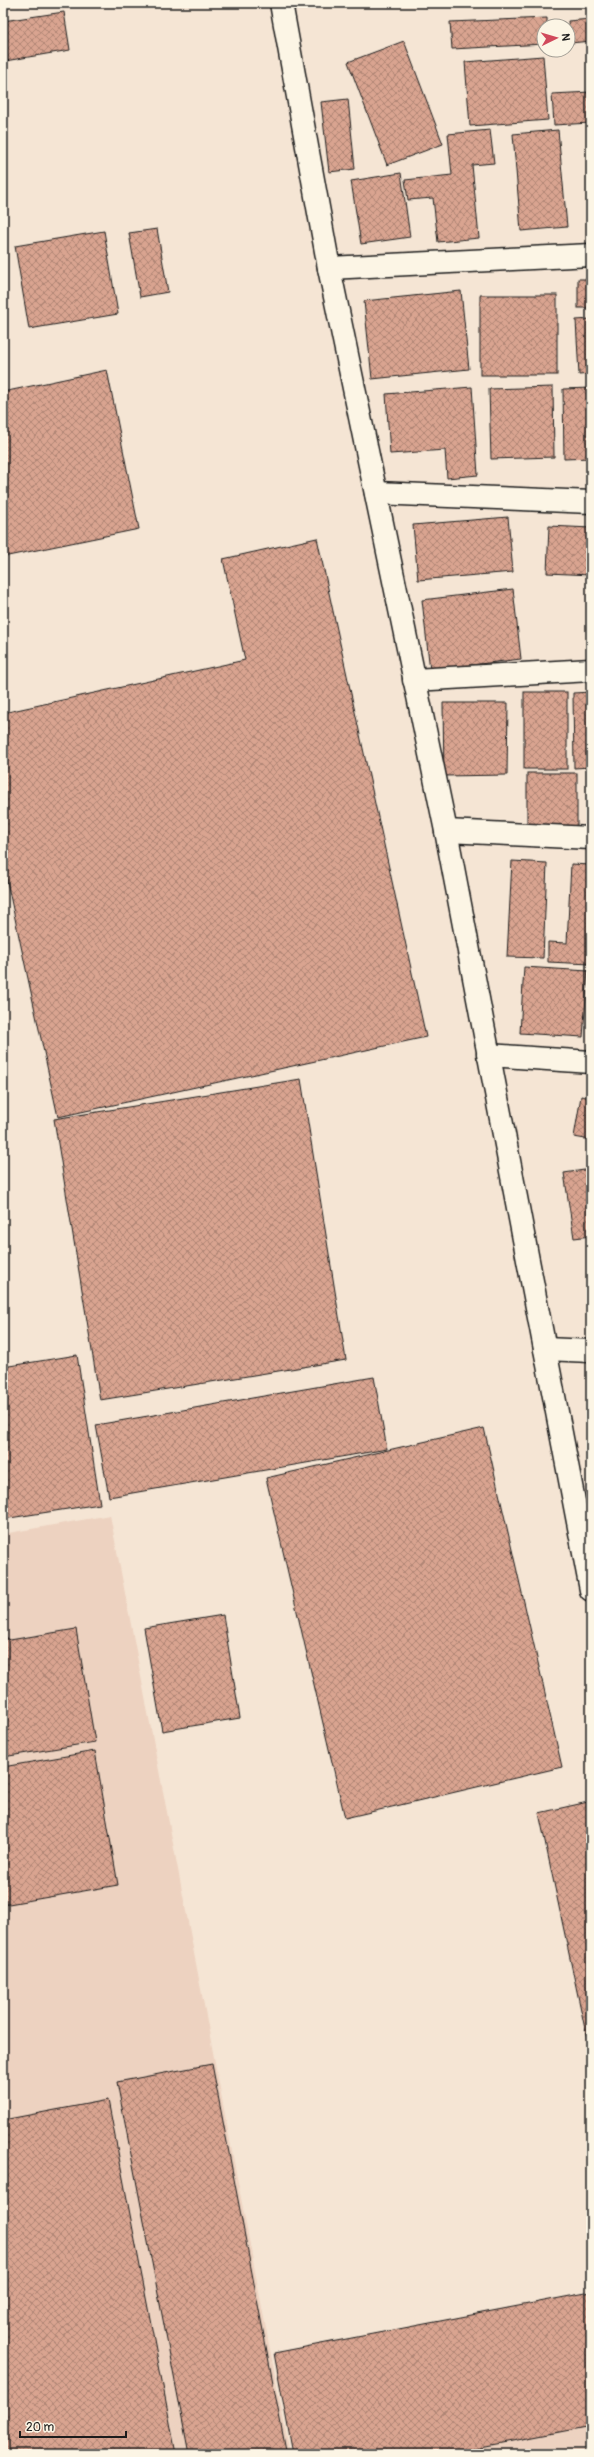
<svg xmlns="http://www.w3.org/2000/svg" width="594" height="2457" viewBox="0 0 594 2457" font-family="Pangolin,sans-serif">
<defs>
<pattern id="building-cross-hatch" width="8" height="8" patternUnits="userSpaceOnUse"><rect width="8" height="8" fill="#d9a490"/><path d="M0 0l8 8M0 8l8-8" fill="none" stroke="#af8575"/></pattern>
</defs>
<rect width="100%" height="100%" fill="#f5e5d4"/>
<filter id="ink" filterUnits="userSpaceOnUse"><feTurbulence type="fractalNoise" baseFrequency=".025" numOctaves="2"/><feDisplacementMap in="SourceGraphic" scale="8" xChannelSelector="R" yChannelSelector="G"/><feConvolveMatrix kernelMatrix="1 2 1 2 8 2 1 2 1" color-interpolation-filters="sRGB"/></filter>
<g filter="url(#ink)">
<!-- built -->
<g fill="#edd2c0">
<polygon points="110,1515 290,2454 3,2454 3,1534"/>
<polygon points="591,2415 591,2454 403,2454"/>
</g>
<!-- building -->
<g fill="url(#building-cross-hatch)" stroke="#1c1c1c">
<polygon points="64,12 70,50 5,61 3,21"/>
<polygon points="547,18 547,26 544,26 544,44 452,49 450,22"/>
<polygon points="591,19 591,41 570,43 568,21"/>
<polygon points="404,41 443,144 387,165 348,62"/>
<polygon points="543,56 548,120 470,126 465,62"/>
<polygon points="591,92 591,123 554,125 552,94"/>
<polygon points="348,99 355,169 329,172 321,102"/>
<polygon points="490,130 494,163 472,165 479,238 438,242 433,198 408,200 405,180 452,175 448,134"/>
<polygon points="558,130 567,227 521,231 513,134"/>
<polygon points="401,173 410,237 361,244 351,181"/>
<polygon points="157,229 168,292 140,297 129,233"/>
<polygon points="104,231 118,314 29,329 15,246"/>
<rect x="578" y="279" width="13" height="29"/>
<polygon points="461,291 469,369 372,379 364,301"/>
<rect x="480" y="295" width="77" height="80"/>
<polygon points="591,319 591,374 579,375 576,320"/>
<polygon points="107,370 139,529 3,557 3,392"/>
<polygon points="472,387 478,475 447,478 445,450 390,454 386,394"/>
<polygon points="553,387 554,457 491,459 489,389"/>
<polygon points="590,388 591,458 564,459 563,389"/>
<polygon points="508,517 513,572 418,580 413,525"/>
<polygon points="549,526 591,528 591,575 547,573"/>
<polygon points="317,538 426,1037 58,1117 3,863 3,713 245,660 223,559"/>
<polygon points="513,589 521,659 430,670 422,600"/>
<rect x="524" y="692" width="43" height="77"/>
<polygon points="591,692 591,767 574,768 573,693"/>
<polygon points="443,703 508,703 507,775 444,776"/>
<rect x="527" y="773" width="50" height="56"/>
<polygon points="512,861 547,863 543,958 507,957"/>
<polygon points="571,864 591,865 591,964 548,962 548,942 567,943"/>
<polygon points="524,967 588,971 583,1037 520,1033"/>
<polygon points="301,1079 346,1360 100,1400 54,1119"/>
<polygon points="581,1096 591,1098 591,1140 574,1137"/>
<polygon points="591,1169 591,1236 574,1238 564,1173"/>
<polygon points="77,1355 100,1504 3,1519 3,1367"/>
<polygon points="374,1377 387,1449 109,1497 96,1425"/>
<polygon points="484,1428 562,1767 345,1818 266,1478"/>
<polygon points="223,1615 240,1718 162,1731 144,1628"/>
<polygon points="76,1629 95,1742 3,1757 3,1635 10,1640"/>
<polygon points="95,1751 118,1885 3,1905 3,1767"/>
<polygon points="588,1802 591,1817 591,2057 539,1813"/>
<polygon points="212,2064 286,2451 269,2454 189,2454 117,2082"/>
<polygon points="108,2100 176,2454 3,2454 3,2120"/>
<polygon points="591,2292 591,2426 444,2454 293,2454 274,2353"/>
</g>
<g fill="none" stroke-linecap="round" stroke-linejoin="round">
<!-- minor casing -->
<g stroke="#1c1c1c" stroke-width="25">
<g id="minor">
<polyline points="281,3 329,268 446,831 591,1590"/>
<polyline points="329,268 591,255"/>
<polyline points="376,493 591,502"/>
<polyline points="414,680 591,670"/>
<polyline points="446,831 591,838"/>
<polyline points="488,1055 591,1062"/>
<polyline points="545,1349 591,1351"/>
</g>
</g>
<!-- minor -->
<use href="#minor" stroke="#fcf5e5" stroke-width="22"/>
</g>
</g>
<!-- margin -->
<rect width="594" height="2457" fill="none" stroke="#fcf5e5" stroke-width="16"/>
<rect x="8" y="8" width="578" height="2441" fill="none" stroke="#1c1c1c" stroke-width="1.5" filter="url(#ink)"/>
<!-- north arrow -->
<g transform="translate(556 38) rotate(85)"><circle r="19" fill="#fcf5e5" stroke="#a29e95"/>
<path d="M0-3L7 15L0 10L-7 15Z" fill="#d1495b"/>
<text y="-6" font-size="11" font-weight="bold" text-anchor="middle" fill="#1c1c1c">N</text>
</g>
<!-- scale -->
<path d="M20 2431v6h106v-6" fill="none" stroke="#1c1c1c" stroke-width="2"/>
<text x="26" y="2431" font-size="12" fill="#1c1c1c" stroke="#fcf5e5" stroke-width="3" paint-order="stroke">20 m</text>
</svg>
